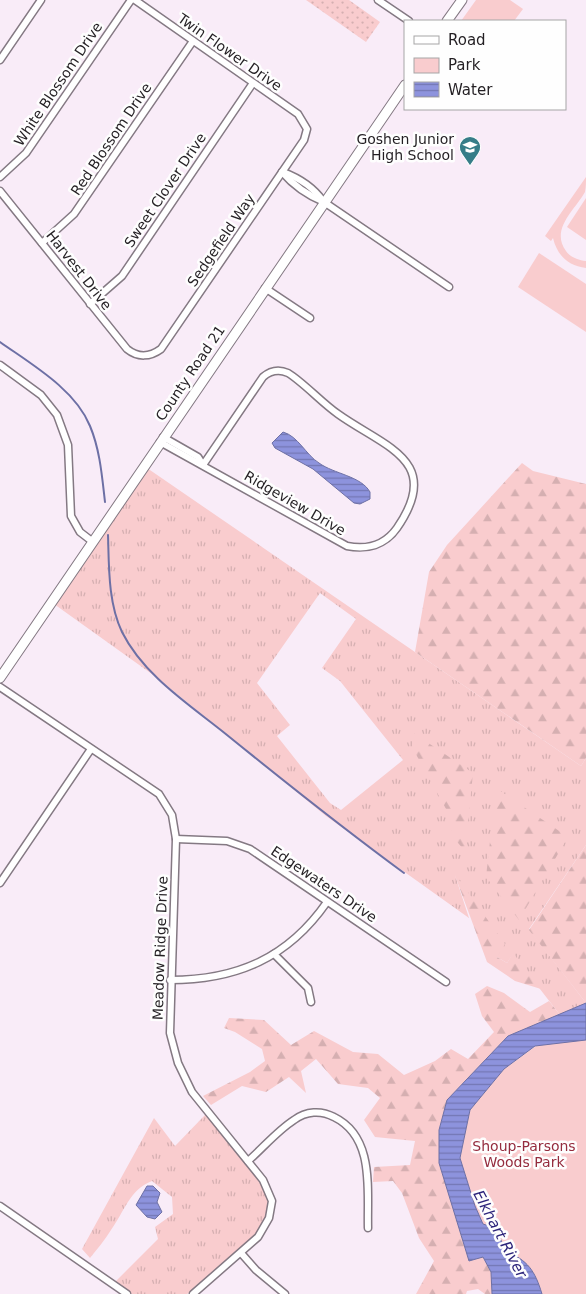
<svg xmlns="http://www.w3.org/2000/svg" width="586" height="1294" viewBox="0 0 586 1294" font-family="'DejaVu Sans',sans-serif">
<defs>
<pattern id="grass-tufts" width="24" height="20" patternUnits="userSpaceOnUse" patternTransform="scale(1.25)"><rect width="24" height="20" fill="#f9ccce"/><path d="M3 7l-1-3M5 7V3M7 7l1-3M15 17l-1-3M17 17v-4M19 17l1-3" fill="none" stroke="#d5afb1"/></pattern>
<pattern id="forest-firs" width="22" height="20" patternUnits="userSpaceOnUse" patternTransform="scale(1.25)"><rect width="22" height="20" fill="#f9ccce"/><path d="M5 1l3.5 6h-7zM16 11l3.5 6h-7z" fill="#d5afb1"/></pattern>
<pattern id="garden-dots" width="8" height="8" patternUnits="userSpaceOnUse" patternTransform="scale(1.25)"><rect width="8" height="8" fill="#f9ccce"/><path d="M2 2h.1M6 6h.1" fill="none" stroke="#d5afb1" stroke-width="1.8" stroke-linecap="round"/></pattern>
<pattern id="water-rules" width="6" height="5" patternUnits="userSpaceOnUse" patternTransform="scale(1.25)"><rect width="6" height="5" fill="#8d93dd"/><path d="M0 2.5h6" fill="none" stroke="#7377b3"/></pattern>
</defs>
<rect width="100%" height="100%" fill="#f9ecf8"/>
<!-- grass -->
<g fill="url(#grass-tufts)" fill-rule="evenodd">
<path d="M147,468L581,766L586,758V845L529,929L586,1003L560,1015L513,954L507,963L497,957L455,875L469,918L326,816L156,677L54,604ZM320,593L356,619L322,668L340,681L403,760L341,810L330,803L277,736L290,725L257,683Z"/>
<path d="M206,1114L262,1185L268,1200L269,1208L267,1216L255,1236L194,1290L187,1294H132L115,1282L158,1239L155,1227L173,1214L172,1197L152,1181C130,1189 124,1212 111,1230C105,1240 97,1249 90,1258L82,1249L154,1118L175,1146Z"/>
</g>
<!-- forest -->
<g fill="url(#forest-firs)">
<polygon points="522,463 533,471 586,484 586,758 581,766 415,652 429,572 447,545"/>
<polygon points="412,732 473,773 465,851 452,836 451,818 412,747"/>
<polygon points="496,788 568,837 519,920 486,877"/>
<polygon points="586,845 586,1003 529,930"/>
<polygon points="454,873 505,944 497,957 507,963 513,953 541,989 515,981 487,962"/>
<polygon points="487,986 504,993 530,1012 549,1001 560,1015 508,1036 447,1100 439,1130 439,1163 469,1260 483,1257 491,1272 492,1294 485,1294 478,1289 467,1291 466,1294 416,1294 434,1261 419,1238 402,1193 393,1181 373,1182 374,1167 410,1165 415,1141 375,1137 364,1120 380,1098 368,1088 338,1084 316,1059 301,1071 306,1093 289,1077 266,1092 242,1086 211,1105 203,1096 250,1072 265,1061 262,1049 235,1032 224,1028 229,1018 264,1020 291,1045 314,1031 353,1052 378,1054 404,1075 435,1061 451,1049 468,1059 494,1032 482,1016 475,994"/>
</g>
<!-- park -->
<g fill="#f9ccce">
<polygon points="476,0 510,0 523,9 514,21 461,21"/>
<path d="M586,177C586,182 586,187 585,192C575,210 550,229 566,251C570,257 578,260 586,261V268C568,266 557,255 553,238L551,241L545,236Z"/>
<polygon points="586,198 586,240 567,227"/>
<polygon points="539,253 586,284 586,332 518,287"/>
<path d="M580,1039L586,1040V1294H542C535,1273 527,1259 505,1251C501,1239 496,1226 483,1224L475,1206L460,1158L470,1110L504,1069L536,1046Z"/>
</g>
<!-- garden -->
<polygon fill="url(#garden-dots)" points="306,0 349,0 380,22 366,42"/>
<!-- water -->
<g fill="url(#water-rules)" stroke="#6d70a5">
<path d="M283,432C298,436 306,455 319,463C334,474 361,476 370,492V499L360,504L354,503L313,469L275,448L272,443Z"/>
<path d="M586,1003V1040L535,1046L504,1069L470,1110L460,1158L475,1206L483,1224C496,1227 501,1238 505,1251C528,1260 535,1271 542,1294H492L491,1272L483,1257L469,1261L439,1163V1130L447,1100L508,1036Z"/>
<polygon points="147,1186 153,1186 160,1193 157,1202 162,1212 155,1219 147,1217 136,1205"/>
</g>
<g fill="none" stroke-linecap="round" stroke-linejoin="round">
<!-- stream -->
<g stroke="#6d70a5" stroke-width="2">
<path d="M0,342C31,364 75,389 90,426C100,450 102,476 105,502"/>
<path d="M108,535C109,566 108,603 122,632C144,676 190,705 227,735C285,782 344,829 404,873"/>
</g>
<!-- street casing -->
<g stroke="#847983" stroke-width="9">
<g id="street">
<polyline points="378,0 409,21"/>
<polyline points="0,60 41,0"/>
<path d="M282,172C294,186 307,195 324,202L449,287"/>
<path d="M283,172C299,178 313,187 323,201"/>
<polyline points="0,177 26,153 131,0"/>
<path d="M0,191L127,349C138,358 150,357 161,349L304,140L307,129L298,114L135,0"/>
<polyline points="42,243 74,214 193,41"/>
<polyline points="265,288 310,318"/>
<polyline points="90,304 122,276 253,83"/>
<polyline points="0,365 41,395 57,415 68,445 71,516 80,532 93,542"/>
<polyline points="163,437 198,457 203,465"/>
<path d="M160,442L347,546C367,550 385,545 397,528C444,460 384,447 338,414C322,403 303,382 288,373C279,369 270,371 263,377L203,465"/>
<polyline points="0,687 159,794 172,815 176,839 170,1033 178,1063 192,1092 263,1180 272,1201 269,1218 258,1237 193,1294"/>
<polyline points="176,839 227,841 250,849 446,982"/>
<polyline points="0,883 91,749"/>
<polyline points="274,954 308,988 311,1002"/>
<path d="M170,980C237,980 288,958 327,902"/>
<path d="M248,1161C263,1148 277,1131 294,1120C306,1111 321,1110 334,1117C375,1137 367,1190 368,1228"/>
<polyline points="0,1206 127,1294"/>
<polyline points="241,1253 256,1270 285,1294"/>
</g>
</g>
<!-- secondary casing -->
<g stroke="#847983" stroke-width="11">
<g id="secondary">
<polyline points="447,21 462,0"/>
<polyline points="0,678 405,85"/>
</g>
</g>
<!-- street -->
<use href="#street" stroke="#fff" stroke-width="6"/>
<!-- secondary -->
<use href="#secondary" stroke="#fff" stroke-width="9"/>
</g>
<!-- icons -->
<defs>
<g id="school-pin" transform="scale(1.125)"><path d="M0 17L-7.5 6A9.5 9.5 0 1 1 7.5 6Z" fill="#367d88" stroke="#fefefe"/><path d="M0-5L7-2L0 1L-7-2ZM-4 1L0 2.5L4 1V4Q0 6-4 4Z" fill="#fff"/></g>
</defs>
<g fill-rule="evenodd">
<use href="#school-pin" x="470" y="147"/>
</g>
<g text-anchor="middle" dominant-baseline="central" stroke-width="5" stroke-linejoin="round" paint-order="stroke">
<!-- street labels -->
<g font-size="14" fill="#231f23" stroke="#fefefe">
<text transform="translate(230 52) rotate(35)">Twin Flower Drive</text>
<text transform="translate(58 84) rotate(-56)">White Blossom Drive</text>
<text transform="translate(111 139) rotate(-56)">Red Blossom Drive</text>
<text transform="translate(165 190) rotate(-56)">Sweet Clover Drive</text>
<text transform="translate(221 240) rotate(-56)">Sedgefield Way</text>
<text transform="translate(79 270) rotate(52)">Harvest Drive</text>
<text transform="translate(190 373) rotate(-56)">County Road 21</text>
<text transform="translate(295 503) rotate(30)">Ridgeview Drive</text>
<text transform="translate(324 884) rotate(34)">Edgewaters Drive</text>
<text transform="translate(160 948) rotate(-88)">Meadow Ridge Drive</text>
</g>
<!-- poi labels -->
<g font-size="14" fill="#231f23" stroke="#fefefe" text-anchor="end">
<text x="454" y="139">Goshen Junior<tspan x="454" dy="16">High School</tspan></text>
</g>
<!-- park labels -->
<g font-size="14" fill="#952c3e" stroke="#fefefe">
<text x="524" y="1146">Shoup-Parsons<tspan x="524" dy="16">Woods Park</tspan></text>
</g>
<!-- water labels -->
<g font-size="15" font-style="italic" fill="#2d257b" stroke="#fefefe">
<text transform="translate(500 1234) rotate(62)">Elkhart River</text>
</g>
</g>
<!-- legend -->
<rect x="404" y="20" width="162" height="90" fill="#fefefe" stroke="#a6a5a6"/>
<rect x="414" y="36" width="25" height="8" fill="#ffffff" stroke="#a6a5a6"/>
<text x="448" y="45" font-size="15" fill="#231f23">Road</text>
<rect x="414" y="58" width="25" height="15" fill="#f9ccce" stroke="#a6a5a6"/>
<text x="448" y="70" font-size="15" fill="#231f23">Park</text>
<rect x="414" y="82" width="25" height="15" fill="url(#water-rules)" stroke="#a6a5a6"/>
<text x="448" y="95" font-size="15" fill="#231f23">Water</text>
</svg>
